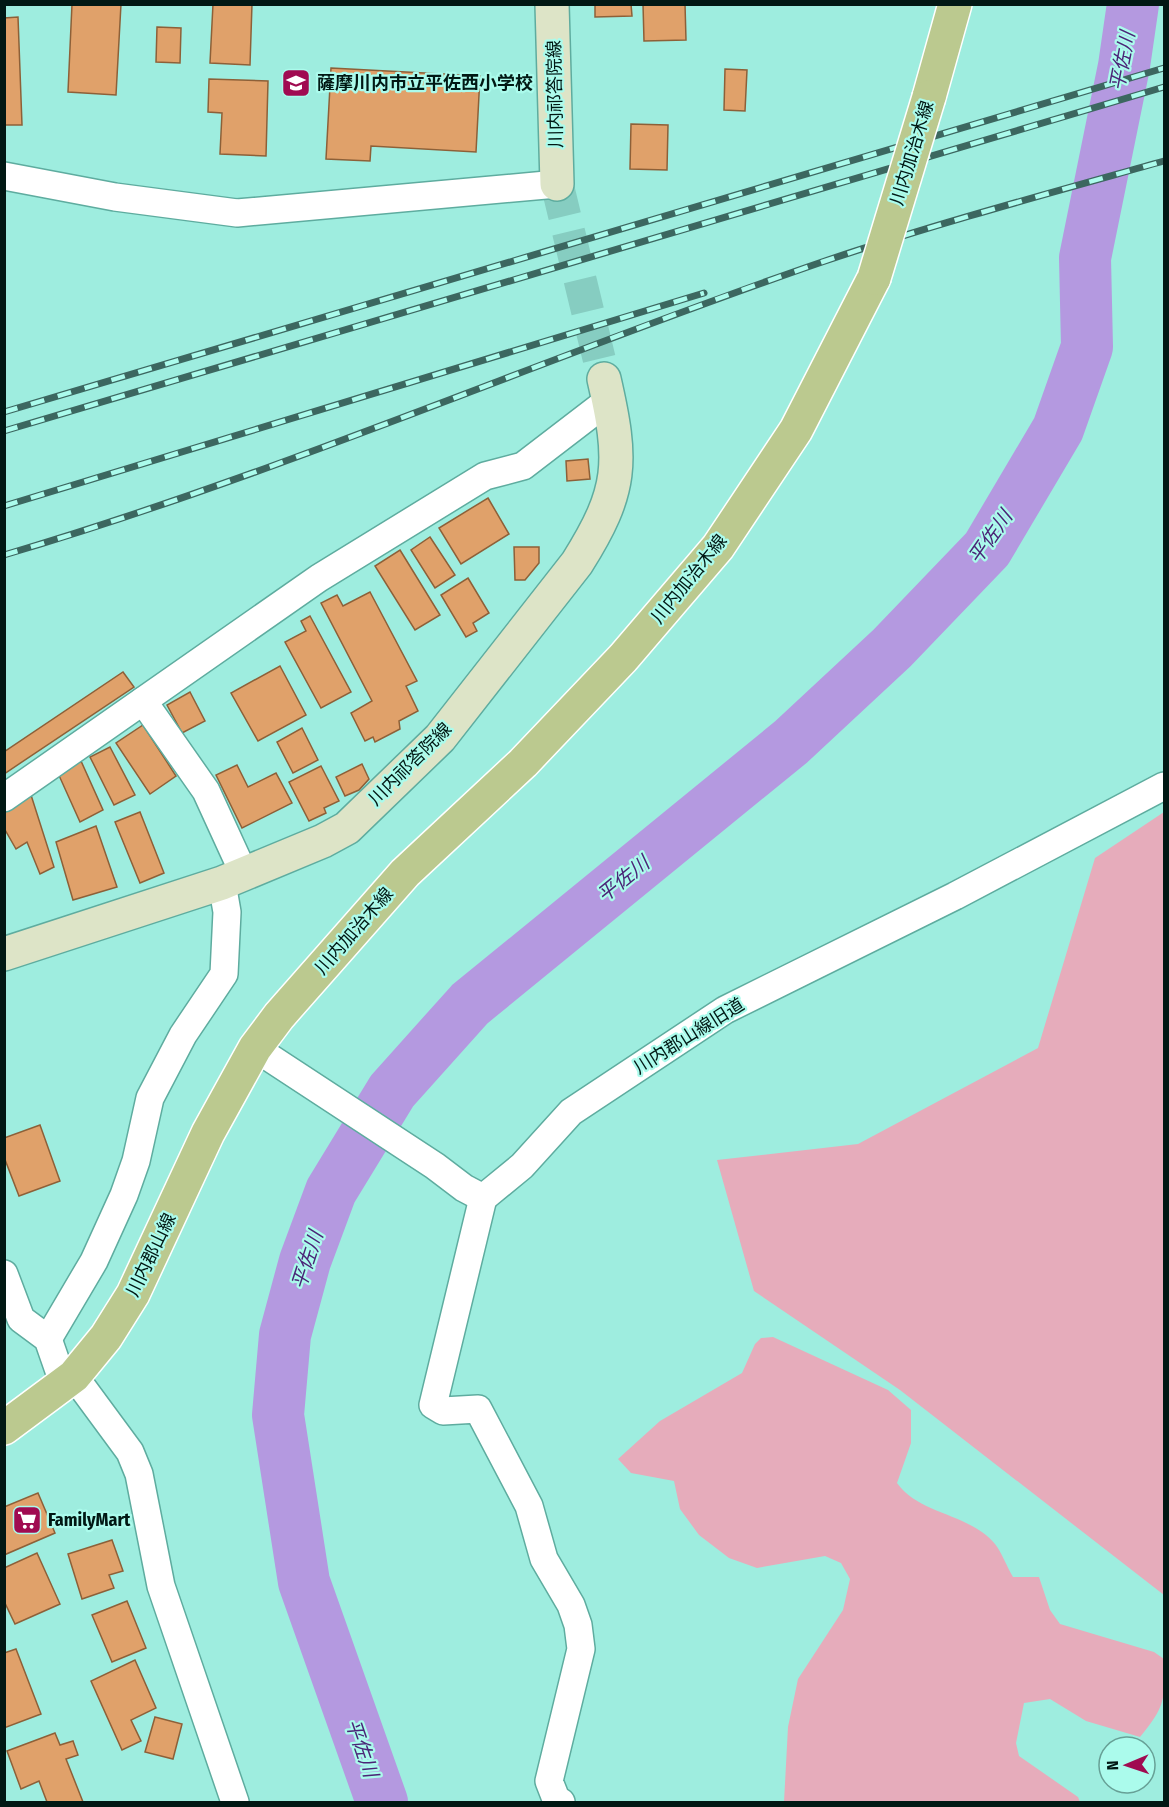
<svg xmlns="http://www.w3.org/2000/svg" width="1169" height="1807" viewBox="0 0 1169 1807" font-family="'Fira Sans Condensed','Noto Sans JP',sans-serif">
<rect width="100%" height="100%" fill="#9eeddf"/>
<!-- green -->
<g fill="#e6acbb">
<polygon points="1164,812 1164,1595 900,1390 754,1291 717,1160 858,1144 1038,1048 1095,858"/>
<path d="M773,1337L888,1390L911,1410V1443L897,1483C920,1515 969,1513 995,1544C1002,1553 1007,1567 1013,1577H1039L1050,1610L1060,1624L1154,1652L1164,1659C1165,1699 1166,1706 1140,1737L1086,1721L1050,1699L1024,1703L1016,1743L1019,1756L1078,1797L1080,1802H784L788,1727L798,1679L843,1610L850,1579L841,1563L825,1556L757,1568L729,1558L699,1535L680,1509L674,1481L631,1473L618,1459L660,1421L742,1373L755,1344L761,1338Z"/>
</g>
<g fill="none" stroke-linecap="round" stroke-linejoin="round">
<!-- river -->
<polyline stroke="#b499e0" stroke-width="52" points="382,1802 304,1582 278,1415 285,1335 305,1261 331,1191 392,1091 470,1004 791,742 892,648 987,549 1058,429 1087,347 1085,258 1124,66 1133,4"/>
</g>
<!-- building -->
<g fill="#e0a16a" stroke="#8d6038" stroke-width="1.5">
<polygon points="72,4 121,4 116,95 68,92"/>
<polygon points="213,4 252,4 250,65 210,63"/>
<polygon points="595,4 631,4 632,16 595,17"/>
<polygon points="643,4 685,4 686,40 644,41"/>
<polygon points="18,17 22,125 4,125 4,18"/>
<polygon points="157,27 181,28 180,63 156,62"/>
<polygon points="331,68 480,76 476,152 371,146 370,161 326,159"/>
<polygon points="725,69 747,70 745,111 724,110"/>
<polygon points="209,79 268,81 266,156 220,154 222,113 208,112"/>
<polygon points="631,124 668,125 667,170 630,169"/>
<polygon points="588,459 590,479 567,481 566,461"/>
<polygon points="488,498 509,534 461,564 439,528"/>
<polygon points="430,537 455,575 435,588 411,550"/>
<polygon points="514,547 539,547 539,563 525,580 515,580"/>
<polygon points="400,550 440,615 415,630 375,566"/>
<polygon points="468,578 489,613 473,623 477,631 466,637 441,595"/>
<polygon points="370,592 417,681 406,686 418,711 399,721 400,729 375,742 373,737 365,741 351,713 372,701 321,603 337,595 343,606"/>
<polygon points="310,616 351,692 321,708 285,642 306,631 301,621"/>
<polygon points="280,666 306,715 258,741 231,693"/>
<polygon points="123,672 134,687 4,774 4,752"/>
<polygon points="190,692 205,721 182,733 167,705"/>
<polygon points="143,725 176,776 150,794 116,743"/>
<polygon points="302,728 318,760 293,773 277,742"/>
<polygon points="110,747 135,795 114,805 90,757"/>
<polygon points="81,761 103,810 80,822 57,771"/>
<polygon points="362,764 369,779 359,790 345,796 336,777"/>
<polygon points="237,765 248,787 276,773 292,803 242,828 216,775"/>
<polygon points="321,766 339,801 324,808 326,813 309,821 289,782"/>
<polygon points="31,795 54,867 40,874 27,842 16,849 4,828 4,813"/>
<polygon points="140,812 164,873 140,883 115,822"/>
<polygon points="96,826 117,887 73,900 56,842"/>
<polygon points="40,1125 60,1181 19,1196 4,1157 4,1138"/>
<polygon points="38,1493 55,1533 4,1555 4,1507"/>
<polygon points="112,1540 123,1571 109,1575 114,1588 82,1599 68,1554"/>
<polygon points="37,1553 60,1604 15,1624 4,1601 4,1568"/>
<polygon points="127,1601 146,1648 112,1662 92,1615"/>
<polygon points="16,1649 41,1714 4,1728 4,1653"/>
<polygon points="135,1660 156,1708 131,1720 141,1741 122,1750 91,1681"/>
<polygon points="155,1717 182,1724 173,1759 145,1752"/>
<polygon points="55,1733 60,1745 73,1741 78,1755 66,1759 83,1802 47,1802 39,1781 21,1789 7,1751"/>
</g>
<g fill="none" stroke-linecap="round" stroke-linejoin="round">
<!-- secondary-tunnel -->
<polyline stroke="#86cdc1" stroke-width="33" stroke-dasharray="33 16" stroke-linecap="butt" points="557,184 604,379"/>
<!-- street casing -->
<g stroke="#5eac9f" stroke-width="30">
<g id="street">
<polyline points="4,176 115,197 237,213 557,184"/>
<polyline points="143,701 206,791 244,874"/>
<polyline points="4,798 319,578 485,476 523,466 609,400"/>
<polyline points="255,1048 435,1166 464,1188 483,1198"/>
<polyline points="483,1198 522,1166 571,1112 725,1010 955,896 1164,786"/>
<polyline points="483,1198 433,1405 443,1411 478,1409 529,1506 544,1559 571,1605 578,1625 581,1649 549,1781 556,1799 561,1802"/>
<polyline points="4,1274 21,1319 48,1339 64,1385"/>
<polyline points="48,1339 94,1261 124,1195 136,1161 150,1098 183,1035 224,974 227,912 222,883"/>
<polyline points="74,1376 130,1452 139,1474 161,1586 235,1802"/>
</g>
</g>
<!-- secondary casing -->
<g stroke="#5eac9f" stroke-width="36">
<g id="secondary">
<polyline points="552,4 557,184"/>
<path d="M4,954L222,883L323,841L347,828L440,738L577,563C623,490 623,462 604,379"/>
</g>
</g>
<!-- primary casing -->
<g stroke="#fff" stroke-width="36">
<g id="primary">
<polyline points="929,97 955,4"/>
<polyline points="4,1428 74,1376 106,1337 133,1294 208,1133 255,1048 279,1016 405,873 523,763 623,658 718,547 796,430 874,278"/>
</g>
</g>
<!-- street -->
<use href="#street" stroke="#fff" stroke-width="27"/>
<!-- secondary -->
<use href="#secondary" stroke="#dde4c7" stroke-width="33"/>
<!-- primary -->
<use href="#primary" stroke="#bbc98f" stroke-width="33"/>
<!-- rail casing -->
<g stroke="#3c6760" stroke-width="7">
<g id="rail">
<polyline points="4,412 1164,68"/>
<polyline points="4,431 1164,87"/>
<polyline points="4,506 704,293"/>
<path d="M4,555C282,473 548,356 822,262C935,224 1050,193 1164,161"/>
</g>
</g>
<!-- rail -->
<use href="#rail" stroke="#abfbec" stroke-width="4.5" stroke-dasharray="14" stroke-linecap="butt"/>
<!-- primary-bridge casing -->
<g stroke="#fff" stroke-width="36" stroke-linecap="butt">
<polyline id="primary-bridge" points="874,278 929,97"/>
</g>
<!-- primary-bridge -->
<use href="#primary-bridge" stroke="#bbc98f" stroke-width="33"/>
</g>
<!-- icons -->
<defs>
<g id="school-square" transform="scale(1.5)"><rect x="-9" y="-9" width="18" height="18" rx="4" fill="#a00b51" stroke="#abfbec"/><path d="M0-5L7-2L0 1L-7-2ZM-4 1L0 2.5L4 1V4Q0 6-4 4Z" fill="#fff"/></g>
<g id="supermarket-square" transform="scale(1.5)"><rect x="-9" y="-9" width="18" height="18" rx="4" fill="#a00b51" stroke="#abfbec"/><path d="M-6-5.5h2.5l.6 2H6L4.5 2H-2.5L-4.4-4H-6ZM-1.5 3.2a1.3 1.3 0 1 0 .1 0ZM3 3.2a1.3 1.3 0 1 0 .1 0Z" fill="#fff"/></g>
</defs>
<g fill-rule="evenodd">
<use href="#school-square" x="296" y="83"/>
<use href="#supermarket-square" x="27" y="1520"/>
</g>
<g text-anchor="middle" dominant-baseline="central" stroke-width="4.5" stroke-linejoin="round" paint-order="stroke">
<!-- poi labels -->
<g font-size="18" font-weight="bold" fill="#011814" stroke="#abfbec" text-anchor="start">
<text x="317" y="83">薩摩川内市立平佐西小学校</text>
<text x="48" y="1520">FamilyMart</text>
</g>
<!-- street labels -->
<g font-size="18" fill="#011814" stroke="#abfbec">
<text transform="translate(555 94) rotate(-91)">川内祁答院線</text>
<text transform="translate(912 153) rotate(-73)">川内加治木線</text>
<text transform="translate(689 579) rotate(-51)">川内加治木線</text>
<text transform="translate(410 764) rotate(-45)">川内祁答院線</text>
<text transform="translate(354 931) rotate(-49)">川内加治木線</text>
<text transform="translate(689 1036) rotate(-32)">川内郡山線旧道</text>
<text transform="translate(151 1255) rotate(-64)">川内郡山線</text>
</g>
<!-- water labels -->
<g font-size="20" font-style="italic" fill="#4b2577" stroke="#abfbec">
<text transform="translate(1122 61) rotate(-79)">平佐川</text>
<text transform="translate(990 537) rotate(-55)">平佐川</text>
<text transform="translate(623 879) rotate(-39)">平佐川</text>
<text transform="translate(307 1260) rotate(-72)">平佐川</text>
<text transform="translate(362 1748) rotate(71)">平佐川</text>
</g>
</g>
<!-- border -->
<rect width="1169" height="1807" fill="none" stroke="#011814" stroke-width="12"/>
<!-- north arrow -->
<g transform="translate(1127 1765) rotate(268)"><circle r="28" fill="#abfbec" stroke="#67a096" stroke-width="1.5"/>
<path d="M0-4.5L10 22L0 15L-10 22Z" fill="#a00b51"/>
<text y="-9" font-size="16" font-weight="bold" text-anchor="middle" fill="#011814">N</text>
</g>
</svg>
